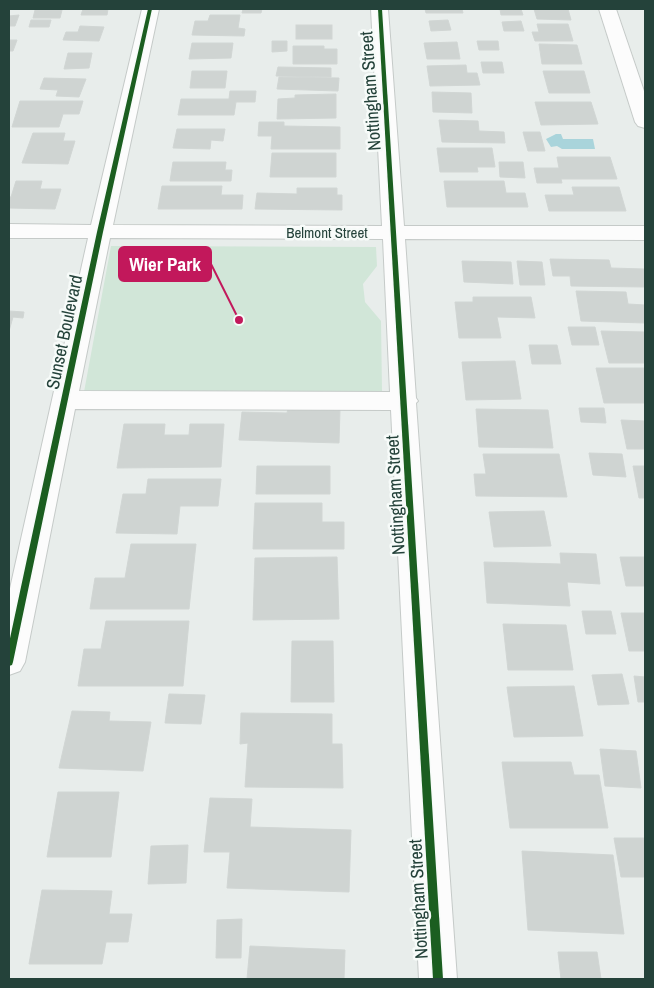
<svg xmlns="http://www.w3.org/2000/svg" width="654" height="988" viewBox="0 0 654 988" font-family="'Archivo Narrow',sans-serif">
<rect width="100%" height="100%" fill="#e8edeb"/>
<!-- green -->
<polygon fill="#d1e6d8" points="111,246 376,247 377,266 363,284 365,302 381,321 382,391 84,392"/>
<!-- water -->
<polygon fill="#a9d4db" points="556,134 561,134 563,139 593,139 595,149 562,149 557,146 551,147 546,139"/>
<!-- building -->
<g fill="#cfd4d2" stroke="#d1d6d4">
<polygon points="83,9 108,9 107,15 81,15"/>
<polygon points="243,9 262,9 261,13 242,13"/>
<polygon points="425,9 462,9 463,13 426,13"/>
<polygon points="500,9 533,9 521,9 523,15 501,15"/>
<polygon points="534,9 568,9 571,20 537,19"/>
<polygon points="35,10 62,10 60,18 33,18"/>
<polygon points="19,15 15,26 9,26 9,16"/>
<polygon points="210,15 240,15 238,28 245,29 244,36 192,35 195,21 208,21"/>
<polygon points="31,20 51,20 49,27 29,27"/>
<polygon points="448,20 451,30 431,31 429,21"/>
<polygon points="521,21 524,31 504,31 502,22"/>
<polygon points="537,24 568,24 573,41 535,41 532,32 539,32"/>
<rect x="296" y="25" width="36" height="14"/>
<polygon points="80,26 104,27 99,41 63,40 66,32 78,32"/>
<polygon points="9,40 17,40 13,51 9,51"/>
<polygon points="272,41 287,41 287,51 272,52"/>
<polygon points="477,41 498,41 499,50 479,50"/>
<polygon points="457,42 460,59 427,59 424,43"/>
<polygon points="192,43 233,43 231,58 189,59"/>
<polygon points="539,44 577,45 582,64 542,64"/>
<polygon points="293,46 324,46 324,49 337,49 337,64 293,64"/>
<polygon points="68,53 92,53 89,68 64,69"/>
<polygon points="481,62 502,62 504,73 483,73"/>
<polygon points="466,65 467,73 477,73 480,85 430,86 427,66"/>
<polygon points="278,67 331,68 331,77 276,76"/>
<polygon points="192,71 227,71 225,88 190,88"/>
<polygon points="543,71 584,71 590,93 549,93"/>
<polygon points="279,77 339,78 338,91 277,89"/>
<polygon points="44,78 86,79 79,97 56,96 58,90 40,89"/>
<polygon points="230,91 256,91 255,102 236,102 234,115 178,115 181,99 229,99"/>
<polygon points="432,92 471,93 472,113 433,112"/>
<polygon points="336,94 336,118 277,119 278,99 295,98 295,95"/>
<polygon points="20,101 83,101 79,114 63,114 59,127 12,127"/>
<polygon points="535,102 591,102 598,124 541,125"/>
<polygon points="439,120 478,121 479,131 504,132 505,143 442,142"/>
<polygon points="259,122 284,122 284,126 340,127 340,149 271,149 272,136 258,136"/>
<polygon points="177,129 225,129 223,141 211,140 210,149 173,148"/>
<polygon points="523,132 540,132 545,151 528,151"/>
<polygon points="33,133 65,133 63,141 75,141 68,164 22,163"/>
<polygon points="437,148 492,148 495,167 477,167 478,172 440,172"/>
<polygon points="272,153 336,153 336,177 270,177"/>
<polygon points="557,157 610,157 617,179 561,179 562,183 537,183 534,168 559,168"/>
<polygon points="173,162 226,162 225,170 232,170 231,181 170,181"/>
<polygon points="499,162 523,162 525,178 500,177"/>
<polygon points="16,181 42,181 40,189 61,189 55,209 9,208 9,197 11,197"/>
<polygon points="444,181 504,181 506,193 525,193 528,207 447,207"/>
<polygon points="162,186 222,186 221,195 243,195 242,209 158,209"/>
<polygon points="572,187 619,187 626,211 549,211 545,195 574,195"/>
<polygon points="297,188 337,188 337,195 342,195 342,210 255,209 257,193 297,194"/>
<polygon points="550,259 609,260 611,268 644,269 645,287 571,286 570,276 553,276"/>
<polygon points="462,261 511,262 513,284 464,282"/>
<polygon points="517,261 542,262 545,285 520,285"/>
<polygon points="576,291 626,292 628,304 645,305 645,323 581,321"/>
<polygon points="473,297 531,297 535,318 497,317 501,338 459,338 455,302 473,302"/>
<polygon points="9,311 24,312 23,318 13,317 9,331"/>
<polygon points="568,327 595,327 599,345 572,345"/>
<polygon points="601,331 645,332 645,363 609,363"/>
<polygon points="529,345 557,345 561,364 532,364"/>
<polygon points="515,361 521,399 466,400 462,362"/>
<polygon points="596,368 645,368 645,403 604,403"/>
<polygon points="288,408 340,409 339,443 239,440 242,412 287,413"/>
<polygon points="579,408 604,408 606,423 581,422"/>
<polygon points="476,409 548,410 553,448 479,447"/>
<polygon points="621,420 645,421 645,449 627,449"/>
<polygon points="124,424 165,424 164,435 189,435 190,424 224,424 221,467 117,468"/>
<polygon points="589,453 622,454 626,477 593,475"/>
<polygon points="483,454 559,454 567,497 476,496 474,474 486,474"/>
<polygon points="257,466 330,466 330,494 256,494"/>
<polygon points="633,466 645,466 645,498 639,498"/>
<polygon points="148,479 221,479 218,506 180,506 177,534 116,533 123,494 146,494"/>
<polygon points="255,503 322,503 322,522 344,522 344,549 253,549"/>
<polygon points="544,511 551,546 494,547 489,512"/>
<polygon points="131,544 196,544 189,609 90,609 95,578 125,578"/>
<polygon points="560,553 596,554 600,584 567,582 570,606 487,603 484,562 561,564"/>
<polygon points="337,557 339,619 253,620 255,558"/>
<polygon points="620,557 645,557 645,586 626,586"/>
<polygon points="582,611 611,611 616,634 586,634"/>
<polygon points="621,613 645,613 645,651 629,651"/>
<polygon points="106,621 189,621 183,686 78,686 84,649 101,649"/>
<polygon points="503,624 566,625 573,670 508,670"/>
<polygon points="292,641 333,641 334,702 291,702"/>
<polygon points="622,674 629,704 598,705 592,675"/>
<polygon points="634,676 645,677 645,702 638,702"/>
<polygon points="574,686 583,736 514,737 507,687"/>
<polygon points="169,694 205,695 201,724 165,723"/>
<polygon points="72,711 110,712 109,721 151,722 143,771 59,768"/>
<polygon points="241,713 332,714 332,744 342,744 343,788 245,787 248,743 240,744"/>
<polygon points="600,749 636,751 641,788 605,786"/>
<polygon points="502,762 571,762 574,775 599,775 608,828 510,828"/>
<polygon points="58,792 119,792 111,857 47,857"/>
<polygon points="210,798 252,799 250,827 351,830 349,892 227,888 230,852 204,852"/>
<polygon points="614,838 645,838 645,877 621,877"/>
<polygon points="188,845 186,883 148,884 151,846"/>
<polygon points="522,851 613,855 624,934 528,930"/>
<polygon points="42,890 112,891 109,914 132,914 128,942 106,942 102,964 29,964"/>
<polygon points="242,919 241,958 216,958 217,920"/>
<polygon points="250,946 345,950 344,979 247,979"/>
<polygon points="558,952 597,952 601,979 561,979"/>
</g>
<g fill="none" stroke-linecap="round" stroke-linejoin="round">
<!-- minor casing -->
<g stroke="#c5cac8" stroke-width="2">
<g id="minor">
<path d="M142,9H159L113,225L382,226L371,9H388L404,226H645V240L405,239L416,398L418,401L416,403L457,979H419L391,410L75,409L25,662L20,671L9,675V593L88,238H9V224L91,225ZM110,238L383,239L390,392L79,391Z"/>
<polygon points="599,9 616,9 645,94 645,128 638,126 635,122"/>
</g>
</g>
<!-- minor -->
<use href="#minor" fill="#fcfcfc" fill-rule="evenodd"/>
<!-- cycleway casing -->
<g stroke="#f7fbf9" stroke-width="3">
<g id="cycleway">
<polygon points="148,9 152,9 103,232 13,662 12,665 9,666 9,643 97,232"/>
<polygon points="378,9 382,9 443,979 433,979"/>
</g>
</g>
<!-- cycleway -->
<use href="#cycleway" fill="#1b5e20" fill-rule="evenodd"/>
</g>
<g text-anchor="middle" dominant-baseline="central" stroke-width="5" stroke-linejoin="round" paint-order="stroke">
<!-- far-street labels -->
<g font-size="15" fill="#24423a" stroke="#f7fbf9">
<text x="327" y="232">Belmont Street</text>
</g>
<!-- street labels -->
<g font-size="18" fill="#24423a" stroke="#f7fbf9">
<text transform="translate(370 91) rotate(-94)">Nottingham Street</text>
<text transform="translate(64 332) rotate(-78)">Sunset Boulevard</text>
<text transform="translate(395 495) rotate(-93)">Nottingham Street</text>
<text transform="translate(418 899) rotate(-93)">Nottingham Street</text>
</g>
</g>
<!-- callouts -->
<path fill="none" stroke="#c2185b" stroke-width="2" d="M239 320L211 264"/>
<circle fill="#c2185b" stroke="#f7fbf9" stroke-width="2" cx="239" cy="320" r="5"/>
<rect fill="#c2185b" stroke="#c2185b" stroke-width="2" x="119" y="247" width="92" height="34" rx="5"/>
<g font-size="19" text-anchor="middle" font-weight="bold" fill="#fff">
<text x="165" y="271">Wier Park</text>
</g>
<!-- border -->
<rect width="654" height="988" fill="none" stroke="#24423a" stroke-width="20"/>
</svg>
